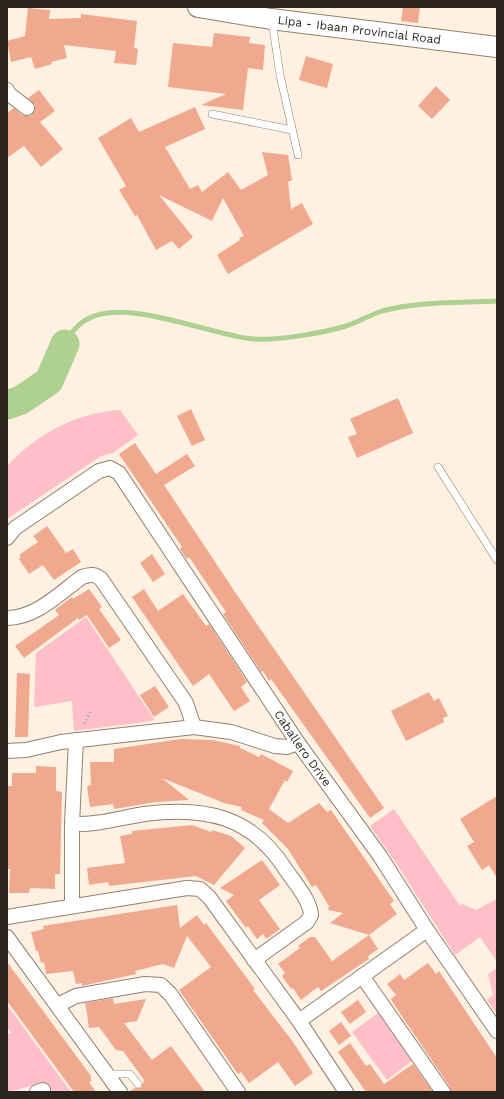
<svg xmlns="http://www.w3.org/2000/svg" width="504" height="1099" viewBox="0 0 504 1099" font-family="'Work Sans',sans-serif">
<rect width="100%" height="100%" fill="#fef1e2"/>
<!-- green -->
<g fill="#febfc8">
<path d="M120,410L138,435L113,453L101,456L7,519V466C37,434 75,413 120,410Z"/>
<polygon points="86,617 154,719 152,721 74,731 72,701 34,707 36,653"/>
<polygon points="394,809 460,906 462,904 476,910 497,899 497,962 480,937 455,955 396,863 370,826"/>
<polygon points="497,968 497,1014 487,1000 493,995 488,974"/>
<polygon points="7,1005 71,1092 50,1092 44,1083 7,1092 7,1034 11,1033 7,1027"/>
<polygon points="378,1013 412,1061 387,1080 352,1032"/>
</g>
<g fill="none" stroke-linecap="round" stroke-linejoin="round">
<!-- stream -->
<path stroke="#aed090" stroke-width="5" d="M65,344C70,334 75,327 84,321C123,295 209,335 253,339C276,341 323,333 346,326C358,322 370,315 382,311C419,301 459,303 497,301"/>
<!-- river -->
<polyline stroke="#aed090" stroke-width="29" points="7,405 21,400 49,381 65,344"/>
</g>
<!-- building -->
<g fill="#f0a88f">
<polygon points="403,7 420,7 418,23 401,21"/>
<polygon points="28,8 50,10 49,19 81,18 81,14 137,21 134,48 138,49 136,65 114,63 116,51 64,45 67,58 51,62 52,64 35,69 31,57 11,62 7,41 25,36"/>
<polygon points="214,33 250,37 249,43 265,45 263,70 248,68 243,110 201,105 226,94 168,87 173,43 212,47"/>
<polygon points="306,56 333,64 327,88 299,80"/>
<polygon points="436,86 450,100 432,119 418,106"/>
<polygon points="39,90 55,111 40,122 63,149 41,167 24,146 7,158 7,113 14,108 22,115 31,116 35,110 35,105 28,98"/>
<polygon points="195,107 205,129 165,147 190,189 198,185 202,192 228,172 241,190 268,175 262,152 288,155 292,180 288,182 291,209 302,203 313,224 228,274 217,255 240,240 239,238 244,236 223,198 212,221 159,195 193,237 179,249 172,241 156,250 137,215 135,216 119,190 126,186 98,138 131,118 139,132"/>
<polygon points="398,398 413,433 357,458 348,437 357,434 350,419"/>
<polygon points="191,409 205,440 192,446 177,416"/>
<polygon points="135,443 156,474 187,454 195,466 164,485 239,598 384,808 370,818 271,679 269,681 263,671 261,672 223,614 226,612 189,557 187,559 180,549 182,547 119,454"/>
<polygon points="47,526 66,553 73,549 81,562 54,580 43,565 29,574 19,559 21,557 19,555 38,542 33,536"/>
<polygon points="152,554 165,574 153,582 140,563"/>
<polygon points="89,589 102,607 99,609 121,640 109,648 87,615 79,620 78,618 24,658 15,646 59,615 55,610 72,597 73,599"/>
<polygon points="144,589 158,611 183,594 206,626 209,624 247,682 241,687 250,701 234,711 209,674 193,686 132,597"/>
<polygon points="17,673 30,674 28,737 15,737"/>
<polygon points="155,686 169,707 154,717 140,695"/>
<polygon points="429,692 434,701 439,698 448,716 443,718 444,722 406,741 391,711"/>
<polygon points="181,739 212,740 240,746 240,748 259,757 261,754 293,771 287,782 285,780 269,809 288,823 319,803 327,812 331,810 394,901 390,904 397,914 369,935 378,949 368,956 369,959 321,991 318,987 301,1000 293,988 291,989 282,976 285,973 278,964 300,948 298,946 310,937 315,937 332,961 369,935 330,923 343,913 328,910 329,906 316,885 312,887 288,849 262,823 264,820 241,810 242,807 224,803 162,778 189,800 156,802 114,809 113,804 90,807 87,786 91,785 90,762 114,762 114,749"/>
<polygon points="36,766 56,767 56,791 62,792 60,874 55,874 55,889 30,888 29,893 9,893 10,869 7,869 7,786 12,786 12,773 36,773"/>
<polygon points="497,796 497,878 489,865 482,870 467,846 474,842 460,819"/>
<polygon points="192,825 211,832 212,830 231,836 245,848 214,885 196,876 109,886 108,882 89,885 87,868 125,863 120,836 132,834 132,831"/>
<polygon points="262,860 280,885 259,900 280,929 266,939 263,934 257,939 248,926 246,928 226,901 234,895 220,888"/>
<polygon points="177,905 180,928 197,915 204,925 206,923 255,989 253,990 293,1042 313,1073 295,1086 278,1062 249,1083 241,1072 238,1074 179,990 211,967 187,936 174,968 163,964 135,971 136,974 82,986 82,983 76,984 73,971 46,974 44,962 41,963 38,951 36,951 31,932 44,929 43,926"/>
<polygon points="7,962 91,1076 91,1081 89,1082 96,1092 74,1092 7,1001"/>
<polygon points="428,963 436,974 439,971 497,1058 497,1092 451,1092 450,1087 395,1006 391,999 396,995 387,984 400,974 404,980"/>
<polygon points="113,998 114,1004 146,999 137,1021 124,1023 152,1060 171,1046 205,1092 128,1092 135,1088 141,1088 144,1080 123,1051 116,1050 99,1027 89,1028 87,1014 85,1003"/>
<polygon points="358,1000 366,1012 350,1024 341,1012"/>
<polygon points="341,1022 351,1036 339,1045 329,1031"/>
<polygon points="350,1043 366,1066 370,1064 384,1084 413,1064 433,1092 366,1092 338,1052"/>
</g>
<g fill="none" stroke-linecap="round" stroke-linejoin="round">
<!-- service casing -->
<g stroke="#908170" stroke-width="8">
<g id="service">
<polyline points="272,21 280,75 298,155"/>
<polyline points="212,114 292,130"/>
<polyline points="438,467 497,560"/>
<polyline points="106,1074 130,1074 138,1084"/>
</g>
</g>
<!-- minor casing -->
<g stroke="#908170" stroke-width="16">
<g id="minor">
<polyline points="7,90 9,94 27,108"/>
<path id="s1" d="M7,538L15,528L99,471L110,468L119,473L298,743L380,856L427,930L497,1031"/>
<path d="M7,618C36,618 60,593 82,577C90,574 95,574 101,579L186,703L194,727"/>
<polyline points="7,751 26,750 61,742 194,727 231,732 275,746 287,747 298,743"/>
<path d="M72,824C97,825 120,818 144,814C205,806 252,816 286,870C295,883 310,900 311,915L307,922L254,960"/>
<polyline points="72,906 72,824 76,740"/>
<polyline points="7,917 187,888 200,889 209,897 299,1021 346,1092"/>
<polyline points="7,937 120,1092"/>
<polyline points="362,976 443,1092"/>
<polyline points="58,1005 76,996 145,984 161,985 171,995 238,1092"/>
<polyline points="299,1021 427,930"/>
<polyline points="37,1092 43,1090"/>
</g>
</g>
<!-- secondary casing -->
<g stroke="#908170" stroke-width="22">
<g id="secondary">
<path id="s2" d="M198,7L271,19L497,47"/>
</g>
</g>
<!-- path -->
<polyline stroke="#beb3a6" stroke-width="2.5" stroke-dasharray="2 2" stroke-linecap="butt" points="84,724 91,711"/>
<!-- service -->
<use href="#service" stroke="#fff" stroke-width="7"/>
<!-- minor -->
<use href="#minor" stroke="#fff" stroke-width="14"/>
<!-- secondary -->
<use href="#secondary" stroke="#fff" stroke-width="20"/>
</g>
<g text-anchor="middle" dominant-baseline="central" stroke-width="3.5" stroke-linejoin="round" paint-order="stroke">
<!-- street labels -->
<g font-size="12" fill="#2b251e" stroke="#fff">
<text stroke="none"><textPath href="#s2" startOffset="163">Lipa - Ibaan Provincial Road</textPath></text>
<text stroke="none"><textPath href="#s1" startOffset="467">Caballero Drive</textPath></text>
</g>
</g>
<!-- border -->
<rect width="504" height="1099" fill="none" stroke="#2b251e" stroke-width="16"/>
</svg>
